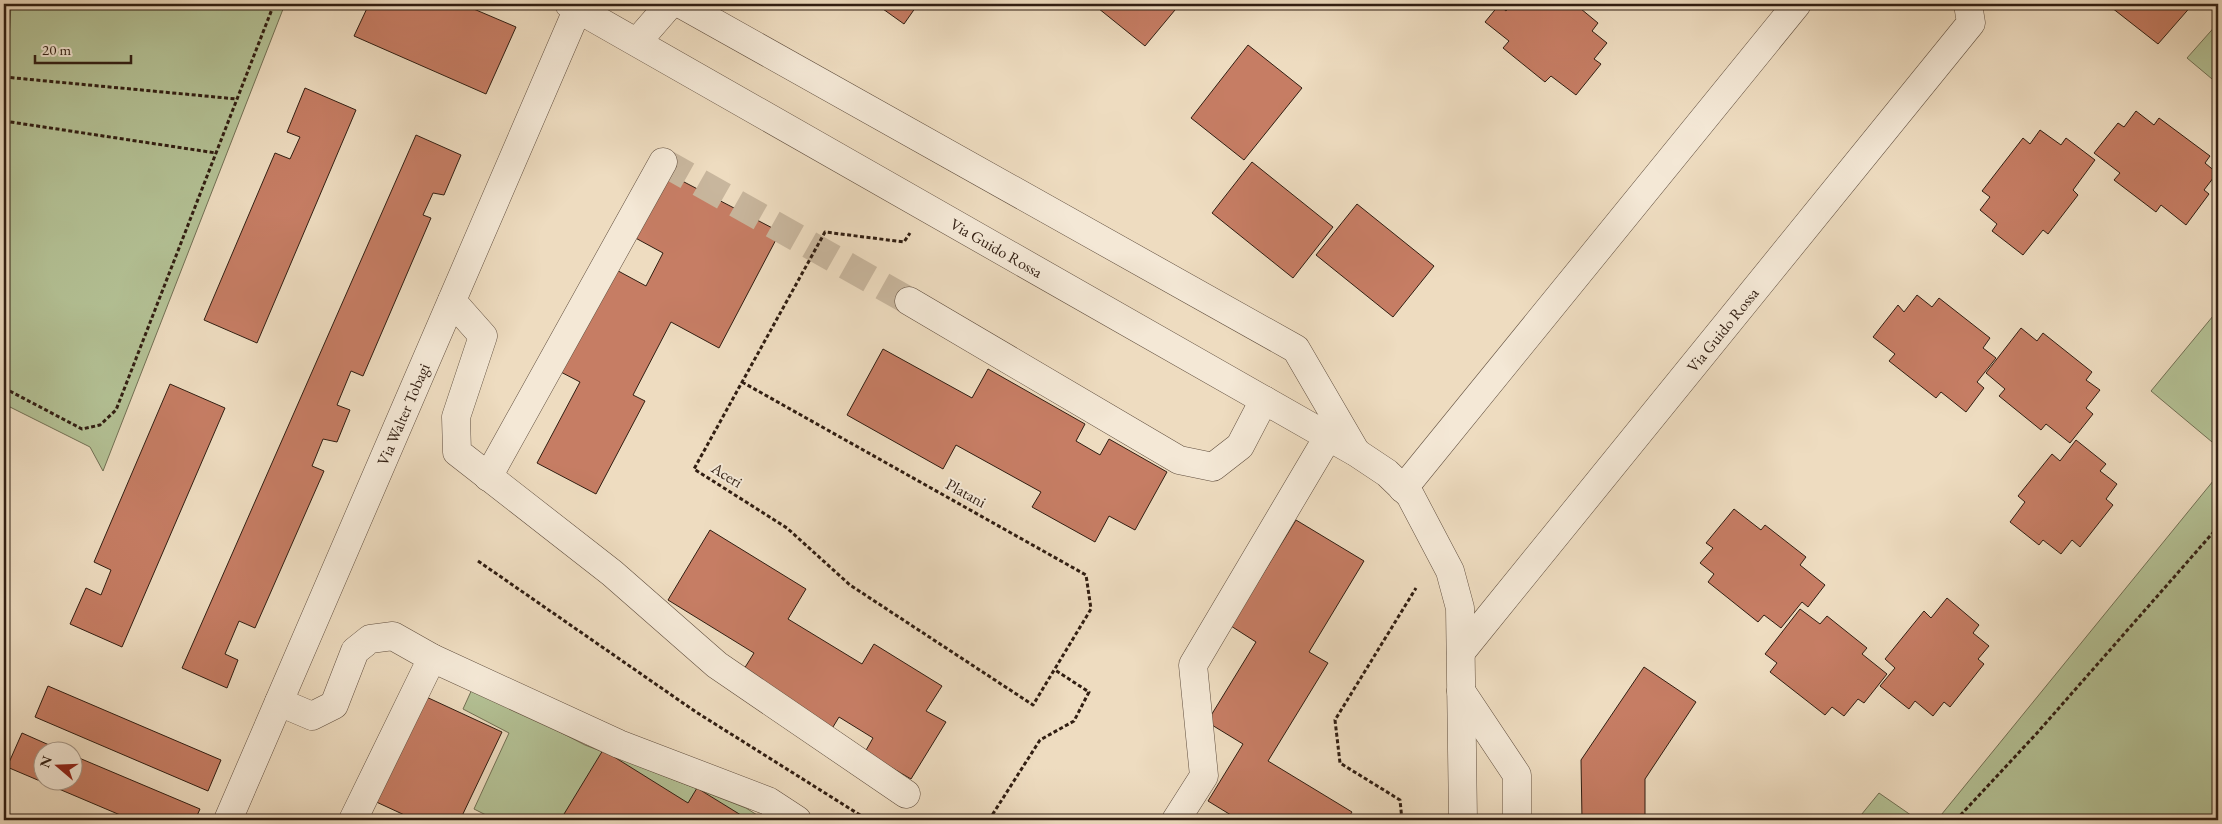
<svg xmlns="http://www.w3.org/2000/svg" width="2222" height="824" viewBox="0 0 2222 824" font-family="'EB Garamond',serif">
<rect width="100%" height="100%" fill="#eedcc0"/>
<filter id="stains"><feTurbulence type="fractalNoise" baseFrequency=".004" numOctaves="4"/><feColorMatrix values="0 0 0 0 .2 0 0 0 0 .09 0 0 0 0 .02 0 0 0 .5 -.17"/></filter>
<radialGradient id="worn" r=".72"><stop offset=".6" stop-color="#630" stop-opacity="0"/><stop offset="1" stop-color="#630" stop-opacity=".3"/></radialGradient>
<!-- green -->
<g fill="#b4c296" stroke="#727054">
<polygon points="11,4 285,4 103,471 90,447 4,404 4,96 6,96"/>
<polygon points="2218,23 2218,84 2187,58"/>
<polygon points="2218,310 2218,447 2151,391"/>
<polygon points="2218,475 2218,820 1937,820"/>
<polygon points="473,687 585,745 746,808 765,820 496,820 474,809 509,733 463,709"/>
<polygon points="1879,793 1918,820 1857,820"/>
</g>
<!-- building -->
<g fill="#c67d64" stroke="#311e12">
<polygon points="369,4 462,4 516,27 486,94 354,36"/>
<polygon points="876,4 918,4 904,24"/>
<polygon points="1093,4 1180,4 1145,46"/>
<polygon points="1512,4 1575,4 1598,23 1592,31 1607,43 1594,59 1601,64 1576,95 1551,76 1545,82 1503,48 1509,41 1485,22 1499,5 1506,11"/>
<polygon points="2107,4 2193,4 2158,44"/>
<polygon points="1248,45 1302,88 1244,160 1191,118"/>
<polygon points="305,88 356,110 257,343 204,320 275,153 290,159 300,137 287,132"/>
<polygon points="2136,111 2154,125 2159,118 2210,156 2205,163 2217,173 2204,190 2209,194 2186,225 2161,205 2156,212 2114,180 2120,173 2094,153 2118,123 2124,127"/>
<polygon points="2040,130 2061,145 2066,138 2095,160 2073,190 2078,195 2048,234 2043,230 2023,255 1992,231 1997,224 1980,210 1990,197 1982,191 2023,138 2030,144"/>
<polygon points="416,135 461,155 444,195 433,193 423,215 431,218 363,376 351,371 337,405 350,410 337,442 323,439 312,466 324,471 255,628 239,621 225,654 238,660 227,688 182,668"/>
<polygon points="1252,162 1333,227 1293,278 1212,213"/>
<polygon points="663,171 780,232 719,348 671,322 633,395 645,401 596,494 537,463 580,382 555,369 609,266 646,286 663,253 630,235"/>
<polygon points="1357,204 1434,266 1393,317 1316,255"/>
<polygon points="1917,295 1932,307 1939,298 1990,338 1983,348 1996,358 1977,382 1984,388 1966,412 1941,392 1936,398 1889,361 1895,354 1873,337 1898,305 1904,312"/>
<polygon points="2021,328 2037,341 2043,333 2092,372 2086,380 2100,390 2086,408 2093,414 2070,443 2046,424 2041,430 1999,396 2005,389 1986,373"/>
<polygon points="883,349 972,398 988,369 1085,424 1076,441 1100,455 1109,439 1167,472 1135,530 1109,516 1095,542 1032,507 1041,492 956,445 943,469 847,415"/>
<polygon points="170,384 225,408 122,647 70,624 86,588 101,595 111,570 94,562"/>
<polygon points="2076,440 2106,464 2100,471 2117,484 2106,499 2113,505 2080,547 2072,540 2061,554 2043,540 2039,545 2010,522 2025,502 2018,496 2052,454 2060,461"/>
<polygon points="1734,509 1761,530 1765,525 1806,557 1800,565 1825,585 1808,607 1802,602 1781,628 1764,615 1758,622 1708,582 1714,574 1700,563 1713,548 1706,543"/>
<polygon points="1296,520 1364,561 1309,652 1328,663 1268,761 1352,812 1347,820 1239,820 1208,801 1243,744 1207,722 1256,642 1231,626"/>
<polygon points="710,530 806,589 788,619 862,664 874,644 942,686 926,711 946,722 911,779 865,752 873,738 839,717 830,732 739,677 754,653 668,600"/>
<polygon points="1947,598 1979,625 1973,633 1989,646 1978,659 1984,664 1950,707 1944,702 1933,716 1915,701 1909,709 1880,686 1895,668 1885,659 1924,611 1931,618"/>
<polygon points="1800,609 1820,624 1827,616 1867,648 1862,654 1887,674 1864,703 1858,699 1844,716 1832,707 1825,715 1770,672 1777,663 1765,654"/>
<polygon points="1644,667 1696,702 1645,779 1645,820 1582,820 1581,760"/>
<polygon points="48,686 221,760 208,791 35,717"/>
<polygon points="422,695 502,732 461,818 464,820 410,820 411,818 372,800"/>
<polygon points="22,733 65,752 42,752 42,782 72,782 72,755 200,809 195,820 132,820 7,767"/>
<polygon points="603,750 688,803 697,788 749,820 563,820 561,819"/>
</g>
<g fill="none" stroke-linecap="round" stroke-linejoin="round">
<!-- minor-tunnel -->
<polyline stroke="#c8b69d" stroke-width="28" stroke-dasharray="28 14" stroke-linecap="butt" points="663,162 909,301"/>
<!-- minor casing -->
<g stroke="#604e3e" stroke-width="29">
<g id="minor">
<path id="s1" d="M569,4L1357,453L1387,473L1410,495L1450,571L1460,608L1463,820"/>
<polyline points="681,4 1296,349 1356,452"/>
<polyline points="637,42 670,4"/>
<polyline points="452,301 483,336 456,417 457,452 612,573 717,665 906,794"/>
<polyline points="909,301 1179,460 1213,467 1240,446 1264,400"/>
<polyline points="488,477 663,162"/>
<polyline points="1403,489 1797,4"/>
<path id="s2" d="M1461,652L1971,23L1968,4"/>
<polyline points="1461,691 1517,775 1517,820"/>
<polyline points="279,702 312,716 334,705 355,651 370,639 393,636 432,658 619,744 768,801 797,820"/>
<path id="s3" d="M228,820L578,8"/>
<polyline points="353,820 432,658"/>
<polyline points="1176,820 1204,776 1193,665 1328,437"/>
</g>
</g>
<!-- path -->
<g stroke="#311e12" stroke-width="3" stroke-dasharray="4 2.5" stroke-linecap="butt">
<polyline points="4,77 237,99"/>
<polyline points="4,121 216,153"/>
<polyline points="742,382 1086,575 1091,609 1033,705 850,585 787,528 694,469 825,232 904,242 910,233"/>
<polyline points="4,388 82,429 100,425 116,410 274,4"/>
<polyline points="478,561 696,712 868,820"/>
<polyline points="989,820 1040,740 1074,721 1089,692 1055,670"/>
<polyline points="1402,820 1400,800 1340,763 1335,720 1416,588"/>
<polyline points="1956,820 2037,733 2218,527"/>
</g>
<!-- minor -->
<use href="#minor" stroke="#f4e8d6" stroke-width="28"/>
</g>
<g text-anchor="middle" dominant-baseline="central" stroke-width="4" stroke-linejoin="round" paint-order="stroke">
<!-- street labels -->
<g font-size="16" fill="#311e12" stroke="#f4e8d6">
<text stroke="none"><textPath href="#s1" startOffset="492">Via Guido Rossa</textPath></text>
<text stroke="none"><textPath href="#s2" startOffset="415">Via Guido Rossa</textPath></text>
<text stroke="none"><textPath href="#s3" startOffset="442">Via Walter Tobagi</textPath></text>
<text transform="translate(727 475) rotate(32)">Aceri</text>
<text transform="translate(966 493) rotate(29)">Platani</text>
</g>
</g>
<!-- margin -->
<rect width="2222" height="824" fill="none" stroke="#eedcc0" stroke-width="20"/>
<rect x="5" y="5" width="2212" height="814" fill="none" stroke="#311e12" stroke-width="2.5"/>
<rect x="10" y="10" width="2202" height="804" fill="none" stroke="#311e12"/>
<!-- north arrow -->
<g transform="translate(58 766) rotate(289)"><circle r="24" fill="#f4e8d6" stroke="#a69788"/>
<path d="M0-4L9 19L0 12L-9 19Z" fill="#8f2418"/>
<text y="-8" font-size="14" font-weight="bold" text-anchor="middle" fill="#311e12">N</text>
</g>
<!-- scale -->
<path d="M35 55v8h96v-8" fill="none" stroke="#311e12" stroke-width="2.5"/>
<text x="42" y="55" font-size="15" fill="#311e12" stroke="#f4e8d6" stroke-width="4" paint-order="stroke">20 m</text>
<rect width="100%" height="100%" filter="url(#stains)"/>
<rect width="100%" height="100%" fill="url(#worn)"/>
</svg>
